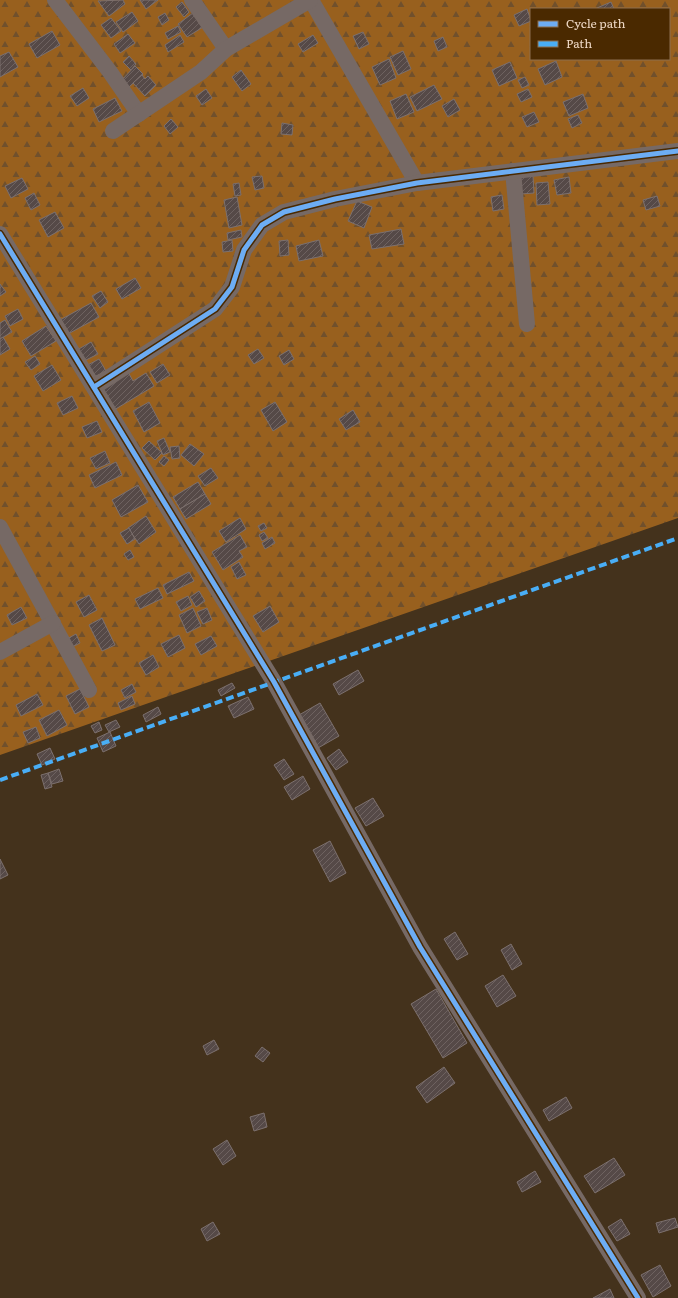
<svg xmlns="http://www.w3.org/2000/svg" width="678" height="1298" viewBox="0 0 678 1298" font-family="Literata,serif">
<defs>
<pattern id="forest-firs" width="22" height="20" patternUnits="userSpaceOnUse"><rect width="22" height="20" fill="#98601e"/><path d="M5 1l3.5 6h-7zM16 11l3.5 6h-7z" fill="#70502c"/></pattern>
<pattern id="building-hatch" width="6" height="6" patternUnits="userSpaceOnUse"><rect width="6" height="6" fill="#554947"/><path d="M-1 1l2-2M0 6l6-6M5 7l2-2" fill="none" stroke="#6e6260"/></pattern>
</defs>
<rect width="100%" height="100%" fill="#44321c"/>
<!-- forest -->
<path fill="url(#forest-firs)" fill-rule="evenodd" d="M0,0H678V518L0,755ZM531,9H669V59H531Z"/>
<!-- building -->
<g fill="url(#building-hatch)" stroke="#7c706e">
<polygon points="123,0 125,4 109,16 98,1"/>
<polygon points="140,0 158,0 146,9"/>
<polygon points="182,2 189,12 184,17 176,7"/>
<polygon points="611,2 614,9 598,9 597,8"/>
<polygon points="527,9 531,21 519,26 514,15"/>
<polygon points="132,12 138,21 123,32 116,22"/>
<polygon points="165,13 169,20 162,25 158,17"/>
<polygon points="193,13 203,27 187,37 178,24"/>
<polygon points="111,18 121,31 111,38 101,25"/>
<polygon points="178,26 181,32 168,39 165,33"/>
<polygon points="52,31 60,45 37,58 29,44"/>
<polygon points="363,32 369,44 359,49 353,36"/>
<polygon points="128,34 135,43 120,53 114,44"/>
<polygon points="180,35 184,42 168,52 165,45"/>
<polygon points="313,35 318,43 303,52 298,44"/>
<polygon points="443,37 447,47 438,51 434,41"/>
<polygon points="403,51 411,69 398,75 390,57"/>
<polygon points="9,52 18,67 0,77 0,56"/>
<polygon points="129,56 136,64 131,70 123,62"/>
<polygon points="389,59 396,78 380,85 372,67"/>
<polygon points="556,61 562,77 545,85 538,69"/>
<polygon points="510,62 517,78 499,86 492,70"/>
<polygon points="135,66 143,74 128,88 121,81"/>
<polygon points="241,70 251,84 242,91 232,77"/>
<polygon points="142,75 145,79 148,76 156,85 145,96 133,83"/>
<polygon points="525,77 529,85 522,88 518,80"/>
<polygon points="434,85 442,99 417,111 410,97"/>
<polygon points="83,88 89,98 77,106 70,96"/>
<polygon points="206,89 212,98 202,105 196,96"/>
<polygon points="528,89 532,97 521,102 517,94"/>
<polygon points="406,94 414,112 397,119 390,101"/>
<polygon points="583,94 588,108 569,116 563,102"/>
<polygon points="115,98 122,111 99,122 93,109"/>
<polygon points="454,99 460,110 448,117 442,106"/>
<polygon points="534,112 539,122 527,127 522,117"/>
<polygon points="578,115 582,123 572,128 568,119"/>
<polygon points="171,119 178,127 170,134 164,126"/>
<polygon points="282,123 293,125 292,135 281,134"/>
<polygon points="262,176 264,188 255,190 252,177"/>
<polygon points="533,176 534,193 521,194 520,177"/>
<polygon points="569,177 571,193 557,195 554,180"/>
<polygon points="22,178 28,189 11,198 5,186"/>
<polygon points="548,182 550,204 537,205 536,183"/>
<polygon points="239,183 241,195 235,196 233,184"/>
<polygon points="34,193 40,205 31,210 25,198"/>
<polygon points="502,195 504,209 493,211 491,197"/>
<polygon points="657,196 660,206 646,210 643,200"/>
<polygon points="237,197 242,225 229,228 224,200"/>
<polygon points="357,201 372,207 364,228 348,221"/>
<polygon points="55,212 64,228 48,237 39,220"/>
<polygon points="401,229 404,244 372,249 369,235"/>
<polygon points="241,230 242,237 228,240 227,233"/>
<polygon points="232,240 233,251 223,252 222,242"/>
<polygon points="288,240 289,255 280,256 279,241"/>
<polygon points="319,240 323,256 299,261 296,246"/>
<polygon points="135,278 141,288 122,299 116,289"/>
<polygon points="0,284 6,292 0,296"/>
<polygon points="101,291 108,302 100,308 92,296"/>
<polygon points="91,303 99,317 68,334 60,320"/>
<polygon points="18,309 23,319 10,326 5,316"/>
<polygon points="5,320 12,332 0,339 0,323"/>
<polygon points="46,326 56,341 31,356 22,341"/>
<polygon points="3,337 10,349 0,355 0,339"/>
<polygon points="91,342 98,354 84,361 77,350"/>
<polygon points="258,349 264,358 254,364 248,355"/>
<polygon points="289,350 294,359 284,365 279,356"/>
<polygon points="35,356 40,364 31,370 25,362"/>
<polygon points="99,359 106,371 92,378 86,366"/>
<polygon points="163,364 170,375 157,383 150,372"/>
<polygon points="52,365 61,380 43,391 34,376"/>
<polygon points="128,372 133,381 146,373 154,386 114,410 102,388"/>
<polygon points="72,396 78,408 63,415 57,403"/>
<polygon points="149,402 160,423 144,432 133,411"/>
<polygon points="275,402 287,422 273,431 261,410"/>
<polygon points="353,410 360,422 346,430 339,419"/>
<polygon points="97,421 102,432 87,438 82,427"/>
<polygon points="164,438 170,452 163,455 157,441"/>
<polygon points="149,441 162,453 155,460 142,448"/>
<polygon points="190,444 204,454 194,466 181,455"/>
<polygon points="179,446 180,458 172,459 170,447"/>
<polygon points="105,451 110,463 96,469 90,458"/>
<polygon points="164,456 169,460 164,466 159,462"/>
<polygon points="116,462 122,475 95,488 89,475"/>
<polygon points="211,468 218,478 205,486 198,476"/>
<polygon points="198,482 205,494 180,509 173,497"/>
<polygon points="138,485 148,502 121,517 112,500"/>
<polygon points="205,494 211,504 186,519 180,509"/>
<polygon points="146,516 156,532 139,544 128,528"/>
<polygon points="240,518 246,529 226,542 219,531"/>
<polygon points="264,523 267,528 261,531 258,526"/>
<polygon points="129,528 135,539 127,544 120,533"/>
<polygon points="264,532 268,538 262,541 259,535"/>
<polygon points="240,535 247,547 239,551 243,557 223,570 212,552"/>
<polygon points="272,537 275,543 265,549 262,543"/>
<polygon points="130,550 134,557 128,560 124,554"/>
<polygon points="239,562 246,575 237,579 231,567"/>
<polygon points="189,572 194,581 167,594 163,585"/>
<polygon points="158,588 163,598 140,609 135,599"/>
<polygon points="199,591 205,601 196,607 190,597"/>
<polygon points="89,595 97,610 84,617 76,602"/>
<polygon points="188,596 192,605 181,611 176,602"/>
<polygon points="270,606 279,622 263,632 253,616"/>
<polygon points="21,607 27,618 12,625 7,615"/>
<polygon points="193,608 201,626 187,633 179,615"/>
<polygon points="207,608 212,620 203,624 197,612"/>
<polygon points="102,618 115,645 102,651 89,625"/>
<polygon points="76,634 80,643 70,648 65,640"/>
<polygon points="179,635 185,648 168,657 161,644"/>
<polygon points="211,636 217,646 201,655 195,644"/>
<polygon points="153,655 159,667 146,675 139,663"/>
<polygon points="358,670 364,681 339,695 333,684"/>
<polygon points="232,683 235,688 221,696 218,690"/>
<polygon points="132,684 136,692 125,698 121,690"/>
<polygon points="80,689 89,707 75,714 66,696"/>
<polygon points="37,694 43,705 21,716 16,705"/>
<polygon points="132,696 135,704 121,710 118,703"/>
<polygon points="248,697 254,709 234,718 228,706"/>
<polygon points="320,703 339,736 318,748 299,715"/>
<polygon points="158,707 161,714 146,722 143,715"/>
<polygon points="59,710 67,725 47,736 39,720"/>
<polygon points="116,720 120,727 109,732 105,725"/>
<polygon points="99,722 102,730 95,733 91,726"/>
<polygon points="36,727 40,738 28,743 23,732"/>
<polygon points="110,732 116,746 103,752 97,738"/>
<polygon points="50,748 55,759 42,765 37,754"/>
<polygon points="339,749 348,762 336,770 327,758"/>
<polygon points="284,759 294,774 284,780 274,765"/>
<polygon points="59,769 63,781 52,784 48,773"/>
<polygon points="48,773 52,787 45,789 41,775"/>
<polygon points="303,776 310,789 292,800 284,787"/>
<polygon points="373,798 384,816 366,826 355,808"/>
<polygon points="330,841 346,873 330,882 313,850"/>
<polygon points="0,859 8,875 0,879"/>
<polygon points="455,932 468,954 457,960 444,939"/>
<polygon points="511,944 522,964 512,970 501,950"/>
<polygon points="503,975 516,996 497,1007 485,986"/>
<polygon points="436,989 467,1043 443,1058 411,1004"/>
<polygon points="214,1040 219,1049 207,1055 203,1046"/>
<polygon points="262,1047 270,1053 263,1062 255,1056"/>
<polygon points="444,1067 455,1083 427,1103 416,1087"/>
<polygon points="566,1097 572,1108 549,1121 543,1110"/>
<polygon points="264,1113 267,1127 254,1131 250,1117"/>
<polygon points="227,1140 236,1156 223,1165 213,1149"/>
<polygon points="614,1158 625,1175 595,1193 584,1176"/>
<polygon points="535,1171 541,1182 522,1192 517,1182"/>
<polygon points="675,1218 678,1227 659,1233 656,1223"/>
<polygon points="621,1219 630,1234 617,1241 608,1227"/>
<polygon points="213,1222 220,1234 207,1241 201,1229"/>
<polygon points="660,1265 671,1286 653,1297 641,1275"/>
<polygon points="610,1289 614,1298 593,1298"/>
</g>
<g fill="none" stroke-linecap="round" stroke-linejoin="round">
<!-- minor -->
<g stroke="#766965" stroke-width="16">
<polyline points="55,0 110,72 139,114"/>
<polyline points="192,0 226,49"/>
<polyline points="311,0 417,183"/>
<polyline points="113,131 201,72 226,49 310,0"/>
<polyline points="513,171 527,324"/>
<polyline points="0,234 274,682 420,947 638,1298"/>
<polyline points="94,387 215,309 232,287 244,250 262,225 284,212 335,199 417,183 678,151"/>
<polyline points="0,527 89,690"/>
<polyline points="0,652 53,623"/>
</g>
<!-- quiet -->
<polyline stroke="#49aef6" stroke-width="4" stroke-dasharray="8 4" stroke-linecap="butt" points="0,780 678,538"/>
<!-- cycleway casing -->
<g stroke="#4a2900" stroke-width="8">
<g id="cycleway">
<polyline points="0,234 274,682 420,947 638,1298"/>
<polyline points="94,387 215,309 232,287 244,250 262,225 284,212 335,199 417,183 678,151"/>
</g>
</g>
<!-- cycleway -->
<use href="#cycleway" stroke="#6dadf4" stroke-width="5"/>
</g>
<!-- legend -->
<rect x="530" y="8" width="140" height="52" fill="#4a2900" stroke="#8c6f4e"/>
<rect x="538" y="21" width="20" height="6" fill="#6dadf4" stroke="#8c6f4e"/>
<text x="566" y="28" font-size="12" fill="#eed8c4">Cycle path</text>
<rect x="538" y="41" width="20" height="6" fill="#49aef6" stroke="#8c6f4e"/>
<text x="566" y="48" font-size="12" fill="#eed8c4">Path</text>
</svg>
